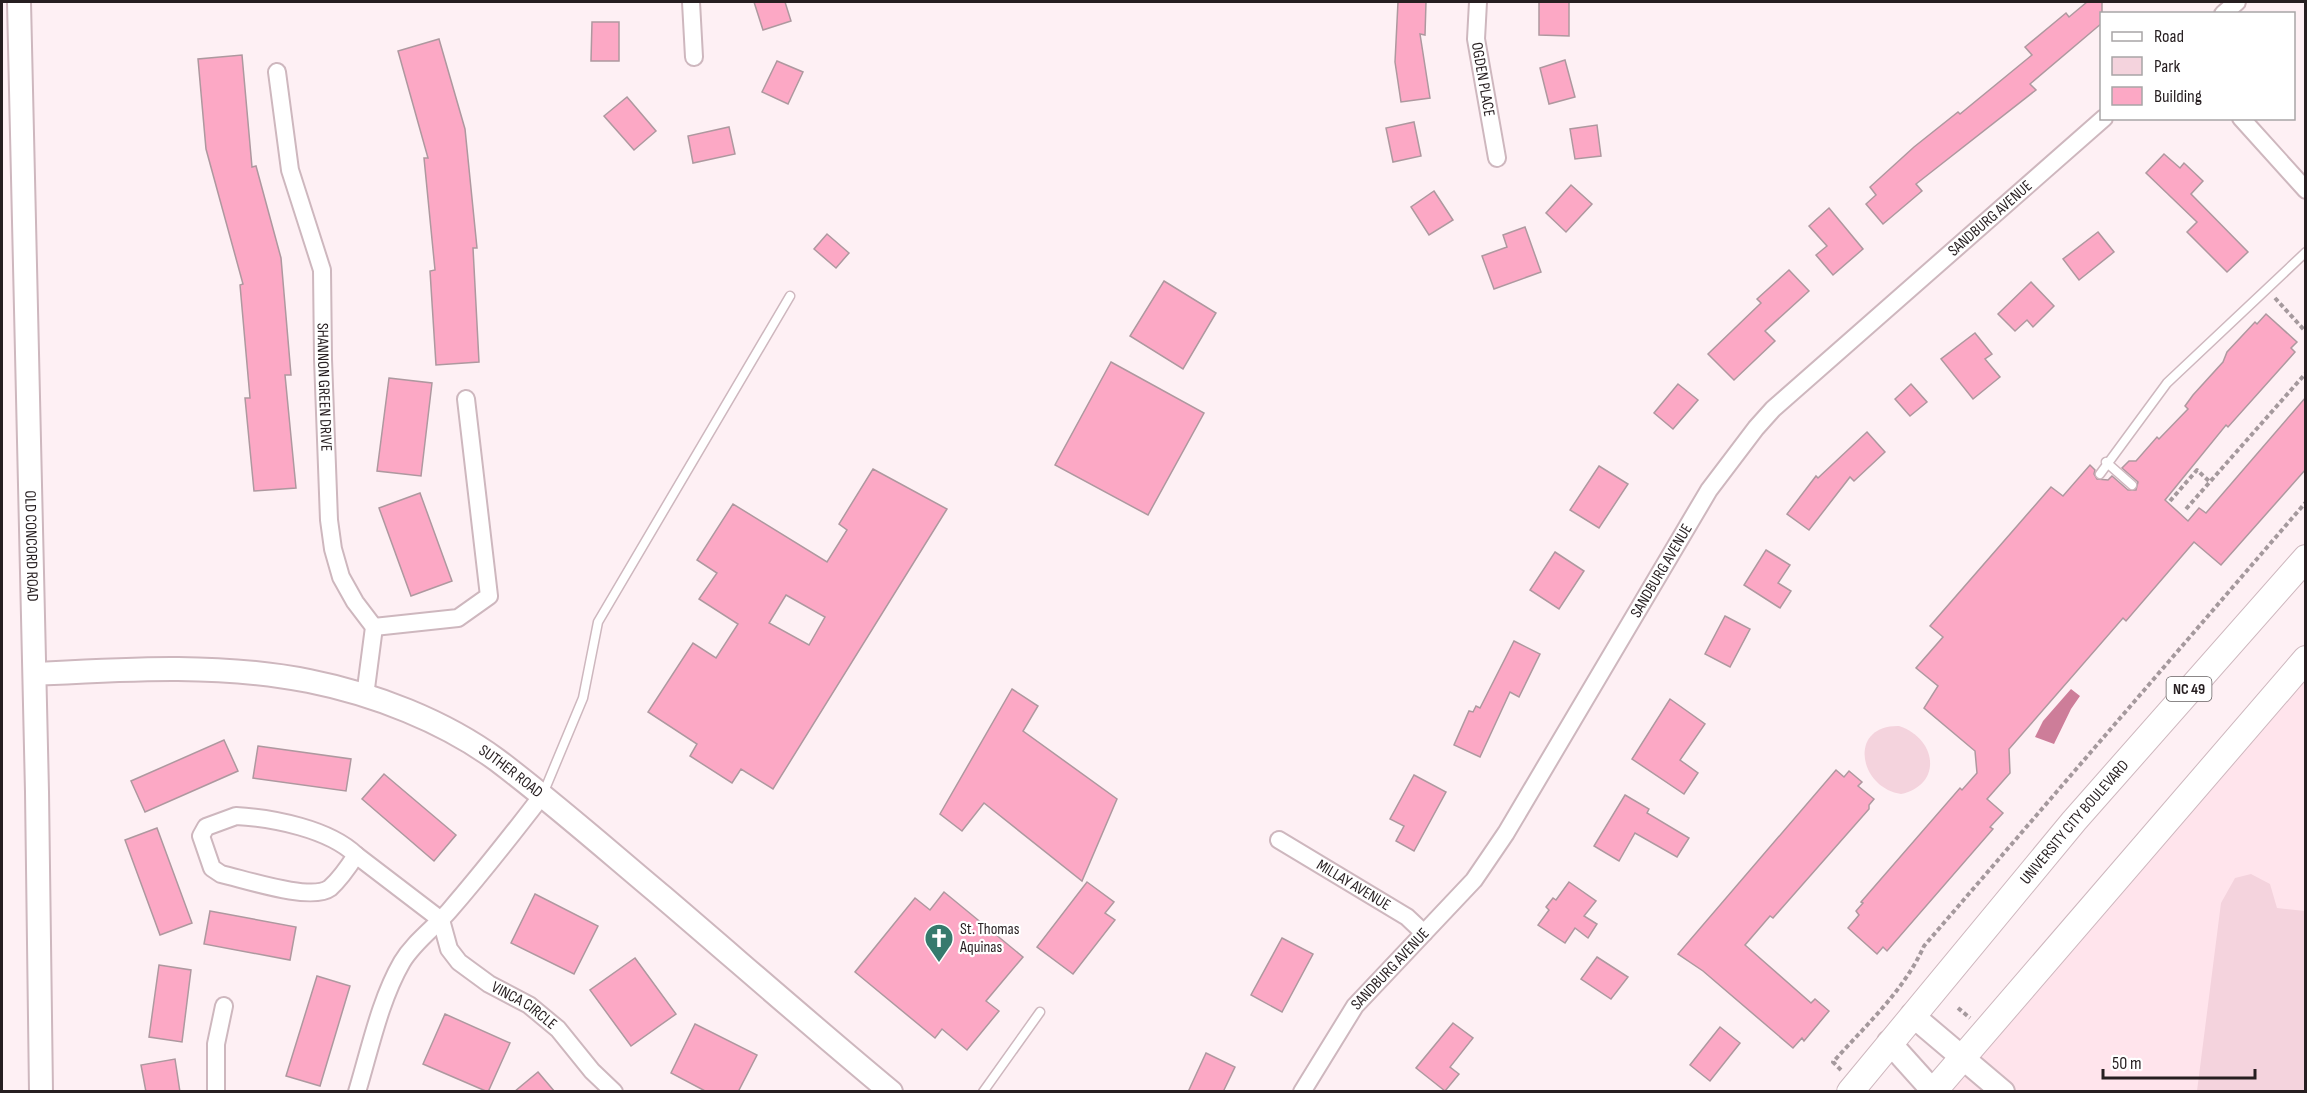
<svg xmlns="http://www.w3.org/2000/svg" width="2307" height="1093" viewBox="0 0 2307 1093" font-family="'Sofia Sans Condensed',sans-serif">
<rect width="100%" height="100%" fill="#fef0f4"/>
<!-- built -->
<polygon fill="#ffe4ec" points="2305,673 2305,1091 1943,1092"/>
<!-- green -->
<g fill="#f4d3dd">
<path d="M1899,726C1936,738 1944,784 1901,794C1859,788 1847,725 1899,726Z"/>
<polygon points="2251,874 2270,884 2277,908 2305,911 2305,1091 2197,1091 2221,903 2235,878"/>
</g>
<!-- water -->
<polygon fill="#cd7d99" points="2071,689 2080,696 2071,709 2054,744 2035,737 2043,721"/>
<!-- building -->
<g fill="#fca8c5" stroke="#ae989f" stroke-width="1.5" fill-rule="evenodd">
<polygon points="754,2 785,2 791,21 763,30"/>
<polygon points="1398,2 1426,2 1425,35 1420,34 1430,98 1401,102 1395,62"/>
<polygon points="1539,2 1569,2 1569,36 1539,35"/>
<polygon points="2087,2 2102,2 2102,23 2030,84 2036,90 1916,184 1922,191 1883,224 1866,204 1876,195 1870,187 1914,147 1958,112 1960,114 2032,55 2025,47 2066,13 2069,17"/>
<polygon points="592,22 619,22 619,61 591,61"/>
<polygon points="439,39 465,129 477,248 473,248 479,362 436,365 430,271 435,270 424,158 428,158 398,51"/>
<polygon points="242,55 252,167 256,166 281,258 291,375 285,375 296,488 254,491 245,398 250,398 240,285 243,284 206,149 198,59"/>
<polygon points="1565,60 1575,97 1549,104 1540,68"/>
<polygon points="777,61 803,72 788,104 762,92"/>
<polygon points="627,97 656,131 634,150 604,116"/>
<polygon points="1414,122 1421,156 1393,162 1386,128"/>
<polygon points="1597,125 1601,156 1575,159 1570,129"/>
<polygon points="729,127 735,154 693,163 688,136"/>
<polygon points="2164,154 2180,168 2184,163 2203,181 2191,194 2248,252 2227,272 2187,232 2197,222 2146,173"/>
<polygon points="1571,185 1592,204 1566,232 1546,213"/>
<polygon points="1434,191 1453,220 1429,235 1411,207"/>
<polygon points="1829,208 1863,249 1833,275 1816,255 1827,246 1809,226"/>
<polygon points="1525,227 1541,272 1494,289 1482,256 1507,247 1503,235"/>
<polygon points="2098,232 2114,252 2079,280 2063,259"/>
<polygon points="827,234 849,253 836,268 814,249"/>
<polygon points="1789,270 1809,291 1765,331 1775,341 1734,380 1708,354 1761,303 1757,299"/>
<polygon points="1164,281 1216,313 1183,369 1130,336"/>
<polygon points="2031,282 2054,306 2033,327 2027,320 2015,331 1998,314"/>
<polygon points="2266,314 2297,342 2291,348 2295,352 2228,427 2226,425 2165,500 2188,521 2199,508 2206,513 2306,397 2306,469 2221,565 2194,542 2126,621 2123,618 2009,749 2010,773 1987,799 2003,813 1990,827 1993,829 1887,951 1883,947 1877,954 1848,928 1859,915 1856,911 1863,903 1861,902 1960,788 1962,790 1977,773 1975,751 1924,708 1938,686 1916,668 1943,637 1930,626 2051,487 2063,496 2090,465 2095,470 2094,474 2097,479 2108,480 2112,476 2128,490 2136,490 2138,482 2122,468 2129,461 2136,461 2157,437 2159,439 2188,409 2185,406 2193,395 2223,362 2227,352 2255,322 2257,324"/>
<polygon points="1975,333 1992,354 1985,359 2000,377 1973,399 1941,359"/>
<polygon points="1111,362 1204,413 1148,515 1055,465"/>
<polygon points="389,378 432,383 421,476 377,471"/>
<polygon points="1678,384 1698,400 1673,429 1654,413"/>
<polygon points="1911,384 1927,402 1910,416 1895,399"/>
<polygon points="1867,432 1885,452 1854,481 1850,477 1809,530 1787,514 1816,476 1818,478"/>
<polygon points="1599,466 1628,484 1599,528 1570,510"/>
<path d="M873,469L947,509L773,789L741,769L732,783L690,756L697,744L648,712L693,643L716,658L738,624L699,599L717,573L697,560L733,504L827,562L847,530L839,524ZM786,595L825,617L809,645L769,623Z"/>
<polygon points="420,493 452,581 411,596 379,508"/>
<polygon points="1766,550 1790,565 1778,583 1791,591 1780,608 1744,585"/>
<polygon points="1555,552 1584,571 1559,609 1530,590"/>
<polygon points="1725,616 1750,629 1730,667 1705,654"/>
<polygon points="1514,641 1540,654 1519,697 1510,692 1480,757 1454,745 1469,711 1473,712 1476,706 1480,708"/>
<polygon points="1012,689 1038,706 1023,731 1117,799 1082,881 984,803 962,831 940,814"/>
<polygon points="1670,699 1705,724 1680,760 1698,773 1684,794 1632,759"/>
<polygon points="224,740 238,771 145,812 131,781"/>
<polygon points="258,746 351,759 346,791 253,778"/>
<polygon points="1836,770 1844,777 1849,771 1862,782 1858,786 1874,799 1869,805 1869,809 1773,918 1770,916 1745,945 1811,1003 1815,999 1829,1011 1804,1041 1802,1038 1793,1048 1703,971 1678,954"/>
<polygon points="384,774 456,835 434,861 362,799"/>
<polygon points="1414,775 1446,792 1414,851 1396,841 1404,826 1390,819"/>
<polygon points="1625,795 1649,809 1647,813 1689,838 1677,857 1635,833 1619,861 1594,846"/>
<polygon points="157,828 192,923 160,935 125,840"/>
<polygon points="1087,882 1114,902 1105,913 1115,920 1073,974 1037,947"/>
<polygon points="1569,882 1596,901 1584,916 1597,924 1588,938 1575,928 1565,943 1538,925 1549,910 1546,907 1553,898 1556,900"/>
<polygon points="944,892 1023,957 986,1001 999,1011 967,1050 942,1029 935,1038 855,972 915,898 930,910"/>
<polygon points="535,894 598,926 574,974 511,943"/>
<polygon points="210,911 296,927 290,960 204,944"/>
<polygon points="1282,938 1313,954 1282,1012 1251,995"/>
<polygon points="1597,957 1628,977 1611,999 1581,979"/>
<polygon points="635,958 676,1014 631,1046 590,990"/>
<polygon points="159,965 191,970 182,1042 149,1037"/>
<polygon points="317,976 350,986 320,1086 286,1076"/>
<polygon points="445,1014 510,1043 488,1092 423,1064"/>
<polygon points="1453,1023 1473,1038 1450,1067 1459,1074 1445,1091 1416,1068"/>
<polygon points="695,1024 757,1055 738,1092 707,1092 671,1073"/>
<polygon points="1720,1027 1740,1043 1710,1081 1690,1065"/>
<polygon points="1206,1053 1235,1067 1223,1092 1188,1092"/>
<polygon points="175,1059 180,1092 146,1092 141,1065"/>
<polygon points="538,1072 555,1092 514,1092"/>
</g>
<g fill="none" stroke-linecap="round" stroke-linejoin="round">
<!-- lane casing -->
<g stroke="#ceb7be" stroke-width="11">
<g id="lane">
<polyline points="2106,462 2132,485"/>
<polyline points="2100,474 2167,383 2306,252"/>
<polyline points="543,794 583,698 598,622 790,296"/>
<polyline points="983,1092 1040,1012"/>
</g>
</g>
<!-- street casing -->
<g stroke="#ceb7be" stroke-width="20">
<g id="street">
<polyline points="691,2 694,57"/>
<path id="s1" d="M1478,2L1476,39L1497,158"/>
<polyline points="2223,14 2237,2"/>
<path id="s2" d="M277,72L290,170L322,270L323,359L329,520L333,549L341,577L355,602L374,627L365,696"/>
<polyline points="2241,118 2306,190"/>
<polyline points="374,627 458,618 489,596 466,399"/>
<path d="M236,816C273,818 329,829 356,855C349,866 340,879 330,888C311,902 244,879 221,874L212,868L201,836L206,827Z"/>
<path id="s3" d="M1279,840L1407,917L1424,933"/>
<path id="s4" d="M356,855L441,920L449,949L459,962L489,984L529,1005L558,1029L592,1071L614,1092"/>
<polyline points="216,1092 216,1044 224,1006"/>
<path d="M357,1092C370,1049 380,1000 402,962C414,942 434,928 449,911C481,874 511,836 541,797"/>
<path id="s5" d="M1302,1092L1355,1006L1474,880L1506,833L1709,490L1756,428L1773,409L2104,118"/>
</g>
</g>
<!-- secondary casing -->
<g stroke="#ceb7be" stroke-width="26">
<g id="secondary">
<path id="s6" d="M19,2L37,792L41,1092"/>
<path id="s7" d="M35,674C127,669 218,663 309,681C374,694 444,721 497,760C554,803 608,851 663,897C739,962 814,1028 891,1092"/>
<polyline points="1912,1015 2003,1092"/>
<polyline points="1889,1042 1934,1092"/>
</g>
</g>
<!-- primary casing -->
<g stroke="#ceb7be" stroke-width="28">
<g id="primary">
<path id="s8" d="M1850,1092L2074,821L2306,558"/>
<polyline points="1933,1092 2306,659"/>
</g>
</g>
<!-- path -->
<g stroke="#a5999d" stroke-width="4" stroke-dasharray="4.5 3" stroke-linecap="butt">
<polyline points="2275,298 2306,332"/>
<polyline points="2170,501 2197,470 2210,482"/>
<polyline points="2186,509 2306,373"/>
<polyline points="1958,1008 1970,1018"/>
<path d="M1841,1070L1833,1062C1865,1026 1904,991 1924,946L2306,502"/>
</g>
<!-- lane -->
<use href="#lane" stroke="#fff" stroke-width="8"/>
<!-- street -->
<use href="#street" stroke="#fff" stroke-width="16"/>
<!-- secondary -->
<use href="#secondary" stroke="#fff" stroke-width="22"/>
<!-- primary -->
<use href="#primary" stroke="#fff" stroke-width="26"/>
</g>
<!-- icons -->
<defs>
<g id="church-pin" transform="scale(1.5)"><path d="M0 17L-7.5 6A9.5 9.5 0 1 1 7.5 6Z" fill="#367a6d" stroke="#fff"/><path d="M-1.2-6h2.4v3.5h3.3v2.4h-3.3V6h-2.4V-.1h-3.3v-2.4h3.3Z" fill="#fff"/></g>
</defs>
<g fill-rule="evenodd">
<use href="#church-pin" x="939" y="938"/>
</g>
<g text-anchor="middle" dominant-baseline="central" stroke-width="4.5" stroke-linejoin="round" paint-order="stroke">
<!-- shield labels -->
<rect fill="#fff" stroke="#676263" stroke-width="1.5" x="2166.5" y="677" width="45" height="24" rx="4.5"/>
<g font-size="15" font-weight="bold" fill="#261e20">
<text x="2189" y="689">NC 49</text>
</g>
<!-- street labels -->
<g font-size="16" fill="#261e20" stroke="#fff">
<text stroke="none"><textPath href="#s1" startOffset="78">OGDEN PLACE</textPath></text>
<text stroke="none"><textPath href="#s5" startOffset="1122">SANDBURG AVENUE</textPath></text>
<text stroke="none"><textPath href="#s2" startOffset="321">SHANNON GREEN DRIVE</textPath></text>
<text stroke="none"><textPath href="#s6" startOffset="544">OLD CONCORD ROAD</textPath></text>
<text stroke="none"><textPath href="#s5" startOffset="636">SANDBURG AVENUE</textPath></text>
<text stroke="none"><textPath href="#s7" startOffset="498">SUTHER ROAD</textPath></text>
<text stroke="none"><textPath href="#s8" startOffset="351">UNIVERSITY CITY BOULEVARD</textPath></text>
<text stroke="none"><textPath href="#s3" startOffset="87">MILLAY AVENUE</textPath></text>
<text stroke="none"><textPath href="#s5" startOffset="152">SANDBURG AVENUE</textPath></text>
<text stroke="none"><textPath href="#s4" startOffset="232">VINCA CIRCLE</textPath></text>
</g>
<!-- poi labels -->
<g font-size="16" fill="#261e20" stroke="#fff" text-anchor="start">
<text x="960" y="929">St. Thomas<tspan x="960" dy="18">Aquinas</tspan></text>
</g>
</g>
<!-- border -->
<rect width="2307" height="1093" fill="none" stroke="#261e20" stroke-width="6"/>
<!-- legend -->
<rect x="2100" y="12" width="195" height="108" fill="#ffffff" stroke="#a8a5a6" stroke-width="1.5"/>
<rect x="2112" y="32" width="30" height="9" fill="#ffffff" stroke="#a8a5a6" stroke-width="1.5"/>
<text x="2154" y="42" font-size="18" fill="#261e20">Road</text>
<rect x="2112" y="57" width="30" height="18" fill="#f4d3dd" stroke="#a8a5a6" stroke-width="1.5"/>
<text x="2154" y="72" font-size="18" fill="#261e20">Park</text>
<rect x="2112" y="87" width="30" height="18" fill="#fca8c5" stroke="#a8a5a6" stroke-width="1.5"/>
<text x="2154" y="102" font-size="18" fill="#261e20">Building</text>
<!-- scale -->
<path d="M2103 1069v9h152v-9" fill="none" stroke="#261e20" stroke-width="3"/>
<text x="2112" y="1069" font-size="18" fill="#261e20" stroke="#ffffff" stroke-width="4.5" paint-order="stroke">50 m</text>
</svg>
